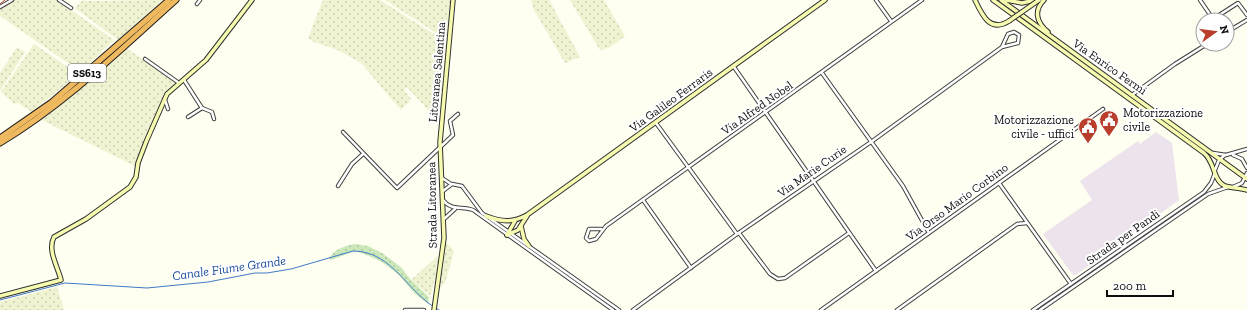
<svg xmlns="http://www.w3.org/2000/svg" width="1247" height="310" viewBox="0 0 1247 310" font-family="'Zilla Slab',serif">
<defs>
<pattern id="farmland-dots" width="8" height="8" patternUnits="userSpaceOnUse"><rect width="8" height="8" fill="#f0f3d1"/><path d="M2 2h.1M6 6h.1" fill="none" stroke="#cdcfb2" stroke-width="1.8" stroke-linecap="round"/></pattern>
<pattern id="grass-dots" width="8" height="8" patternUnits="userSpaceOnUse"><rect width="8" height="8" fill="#cbe8bb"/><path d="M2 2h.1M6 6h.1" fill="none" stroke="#adc6a0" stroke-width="1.8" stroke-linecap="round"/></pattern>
</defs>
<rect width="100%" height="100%" fill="#fefef1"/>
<!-- industrial -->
<polygon fill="#ede3ec" points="1156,132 1172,143 1179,200 1076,275 1073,275 1043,234 1092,200 1080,181 1138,141 1140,144"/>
<!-- farmland -->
<g fill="url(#farmland-dots)">
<polygon points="14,0 57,0 114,40 81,72 0,16 0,9"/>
<polygon points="83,0 86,1 163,0 118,40 75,8"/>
<polygon points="323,0 380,0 437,36 447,46 442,104 440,108 431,113 407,87 404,90 411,99 401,110 361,63 338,50 314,42 308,38"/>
<polygon points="385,0 451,0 448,35 444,38"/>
<polygon points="531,0 549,0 580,57 565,63 534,10"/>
<polygon points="570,0 604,0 625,36 609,48 600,50"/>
<polygon points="34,44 78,74 32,112 18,103 14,104 1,92"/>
<polygon points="17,47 25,52 0,91 0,73"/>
<polygon points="125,49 128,49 177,83 166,93 135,166 42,120 88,83"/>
<polygon points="446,242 454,251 446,280 440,289"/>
<polygon points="439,255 441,258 431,294 429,295 411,280"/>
<polygon points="57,287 64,310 0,310 0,302"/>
</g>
<!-- grass -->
<path fill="url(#grass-dots)" d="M355,244L368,246L382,253L401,267L410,279L429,297L428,304L415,294L399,275L382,262L369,256L355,251L331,260L329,258C335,249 344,246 355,244Z"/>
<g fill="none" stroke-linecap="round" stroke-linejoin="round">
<!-- stream -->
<path stroke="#417bc8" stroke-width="1" d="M0,300L65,283L147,288L208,282L255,273H267L291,269L353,251C393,251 407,293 439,310"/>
<!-- street casing -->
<g stroke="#414141" stroke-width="4.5">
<g id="street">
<polyline points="59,0 71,8"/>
<polyline points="876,0 891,21"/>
<polyline points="1200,0 1213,19"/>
<polyline points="197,4 200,0"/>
<polyline points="0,7 12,0"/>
<polyline points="1213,19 1238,3 1247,15"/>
<polyline points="1227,32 1247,20"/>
<polyline points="145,59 179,83"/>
<polyline points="734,67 876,271"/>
<polyline points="822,73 903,186 929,233"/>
<polyline points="184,80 202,108 212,112 214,119"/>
<polyline points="1132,95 1175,64 1207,44"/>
<polyline points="165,100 168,109"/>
<polyline points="188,117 202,108"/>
<polyline points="656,123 737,234"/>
<polyline points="343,132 397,188 453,135 450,121 458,114"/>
<polyline points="1213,153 1226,155 1247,149"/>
<polyline points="1233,155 1242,159 1247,168"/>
<polyline points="1215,170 1219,160 1225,155"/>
<polyline points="442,178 451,184"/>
<polyline points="999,183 1071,284"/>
<polyline points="338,186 352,164 363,154"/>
<polyline points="1233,187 1242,183 1247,173"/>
<polyline points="443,191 452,184 462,186 482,213 619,310"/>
<path d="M443,200C451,211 462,206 473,210L613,310"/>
<polyline points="643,200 691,268"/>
<polyline points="444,219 455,209"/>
<polyline points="601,229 589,229 586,238 589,241 596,239 606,226 922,0"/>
<polyline points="739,233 770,274 778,279 785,278 849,233"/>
<polyline points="405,310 424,310"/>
<polyline points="633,310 737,234 871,142 1002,47 1018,43 1019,35 1014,32 1008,34 1002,47"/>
<polyline points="821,310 1103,109"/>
<polyline points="897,310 1017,224 1027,223"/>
<polyline points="1033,310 1204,192 1211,183 1215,173"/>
<polyline points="1040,310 1208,194 1228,187"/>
</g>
</g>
<!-- secondary casing -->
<g stroke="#303030" stroke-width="5.5">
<g id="secondary">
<path d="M975,0C982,15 990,33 1009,21"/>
<path d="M993,0L1204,153C1215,162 1213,181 1225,186C1232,188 1240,188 1247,190"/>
<polyline points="1001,0 1247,179"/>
<polyline points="1006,0 1022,3 1035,0"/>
<path d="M1044,0C1033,11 1037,23 1048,32"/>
<path d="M486,216C502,222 512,223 527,215L825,0"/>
<polyline points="521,226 524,239 529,246"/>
<polyline points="507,235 518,230 527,216"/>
<polyline points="507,235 515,221"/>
<path d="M0,296L61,280C58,267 47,250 54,237L86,219L130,187L136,177L138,163L146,142L167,94L206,60L252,0"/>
<polyline points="434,310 444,238 440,142 453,0"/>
</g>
</g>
<!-- highway casing -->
<g stroke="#1f1f1f" stroke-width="7">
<g id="highway">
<polyline points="0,138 52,102 169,0"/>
<path d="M0,143C65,104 119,51 176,0"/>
</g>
</g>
<!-- street -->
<use href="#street" stroke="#fff" stroke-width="2.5"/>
<!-- secondary -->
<use href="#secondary" stroke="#f6fbaf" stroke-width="3.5"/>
<!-- highway -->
<use href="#highway" stroke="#eeb95f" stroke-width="5"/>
<!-- rail -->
<polyline stroke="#b93e2c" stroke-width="1" points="0,4 5,0"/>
<!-- secondary-bridge casing -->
<g stroke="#303030" stroke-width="5.5" stroke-linecap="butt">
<polyline id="secondary-bridge" points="1009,21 1039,0"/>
</g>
<!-- secondary-bridge -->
<use href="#secondary-bridge" stroke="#f6fbaf" stroke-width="3.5"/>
</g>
<!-- icons -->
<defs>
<g id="civic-pin" transform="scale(1)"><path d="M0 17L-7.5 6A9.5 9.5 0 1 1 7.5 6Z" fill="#b93e2c" stroke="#fff"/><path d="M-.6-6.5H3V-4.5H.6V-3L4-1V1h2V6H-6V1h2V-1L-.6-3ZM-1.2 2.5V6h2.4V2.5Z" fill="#fff"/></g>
</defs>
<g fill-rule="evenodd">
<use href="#civic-pin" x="1109" y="120"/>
<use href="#civic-pin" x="1088" y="127"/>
</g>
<g text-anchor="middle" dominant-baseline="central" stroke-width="4" stroke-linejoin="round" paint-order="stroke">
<!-- shield labels -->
<rect fill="#fff" stroke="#565656" stroke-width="1" x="68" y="64" width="38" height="18" rx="3"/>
<g font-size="11" font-weight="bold" fill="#0e0e0e">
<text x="87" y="73">SS613</text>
</g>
<!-- street labels -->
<g font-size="12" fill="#0e0e0e" stroke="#fff">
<text transform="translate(1110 67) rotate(35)">Via Enrico Fermi</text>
<text transform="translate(437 72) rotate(-85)">Litoranea Salentina</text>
<text transform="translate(671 100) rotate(-36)">Via Galileo Ferraris</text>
<text transform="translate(757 108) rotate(-35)">Via Alfred Nobel</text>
<text transform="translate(812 171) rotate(-35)">Via Marie Curie</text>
<text transform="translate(957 202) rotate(-36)">Via Orso Mario Corbino</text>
<text transform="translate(432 205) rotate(-91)">Strada Litoranea</text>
<text transform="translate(1123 237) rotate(-35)">Strada per Pandi</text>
</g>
<!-- poi labels -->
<g font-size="12" fill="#0e0e0e" stroke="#fff" text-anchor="start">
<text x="1123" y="113">Motorizzazione<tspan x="1123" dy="14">civile</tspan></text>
<text x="1074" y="120" text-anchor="end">Motorizzazione<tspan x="1074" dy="14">civile - uffici</tspan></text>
</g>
<!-- water labels -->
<g font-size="13" font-style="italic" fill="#1c4e9b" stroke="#fff">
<text transform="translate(229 268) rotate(-8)">Canale Fiume Grande</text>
</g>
</g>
<!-- north arrow -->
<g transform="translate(1215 32) rotate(76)"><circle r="19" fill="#ffffff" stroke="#9f9f9f"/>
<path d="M0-3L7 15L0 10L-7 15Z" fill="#b93e2c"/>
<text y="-6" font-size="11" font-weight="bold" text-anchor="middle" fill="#0e0e0e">N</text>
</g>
<!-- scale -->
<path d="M1107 290v6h66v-6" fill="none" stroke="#0e0e0e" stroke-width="2"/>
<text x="1113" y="290" font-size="12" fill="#0e0e0e" stroke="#ffffff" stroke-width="3" paint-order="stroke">200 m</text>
</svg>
